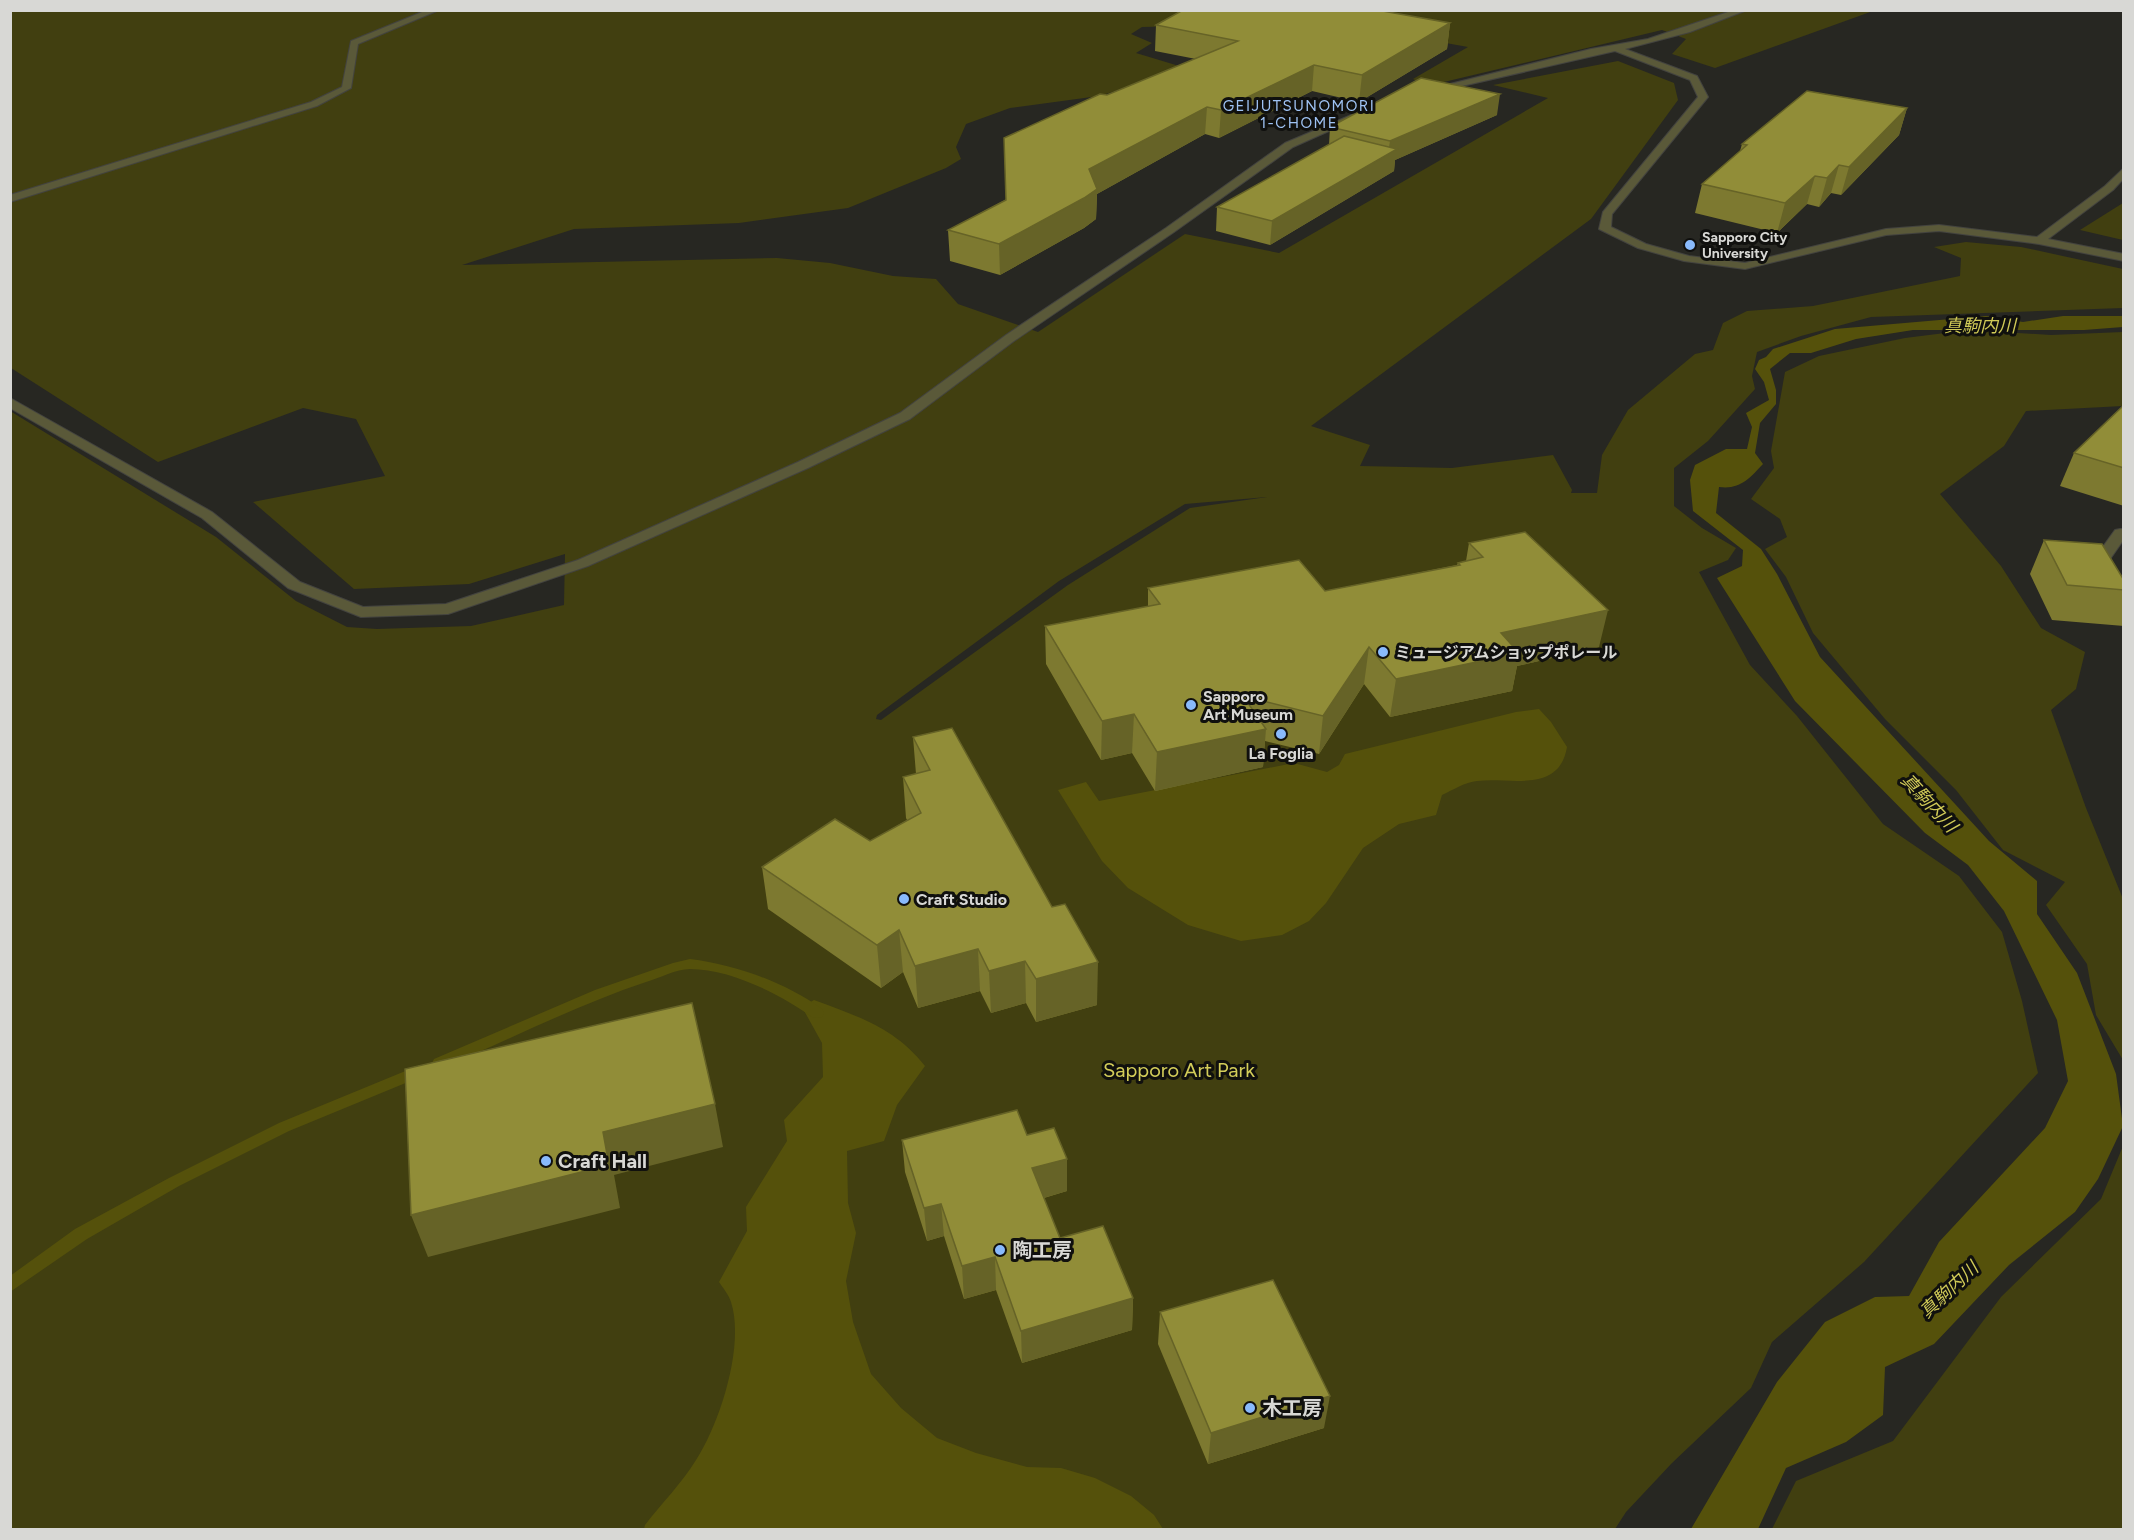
<svg xmlns="http://www.w3.org/2000/svg" width="2134" height="1540" viewBox="0 0 2134 1540" font-family="Figtree,'Noto Sans JP',sans-serif">
<rect width="100%" height="100%" fill="#272722"/>
<!-- green -->
<g fill="#413f10" fill-rule="evenodd">
<path d="M11,11H1214L1183,26L1142,27L1131,34L1152,43L1136,53L1189,69L1099,96L1010,108L966,124L956,147L961,159L946,168L848,208L739,223L574,229L462,265L777,258L830,263L893,276L936,279L958,304L1038,332L1185,234L1279,253L1548,98L1493,85L1618,61L1674,83L1678,100L1591,219L1311,426L1370,445L1360,466L1452,468L1553,455L1572,490L1571,493H1597L1602,455L1628,410L1695,354L1713,350L1723,323L1747,311L1813,306L1960,276L1961,258L1934,247L1966,242L2021,247L2123,269V308L1871,317L1801,336L1757,352L1752,376L1755,389L1708,441L1674,468V506L1702,528L1736,548L1728,560L1699,572L1750,665L1797,716L1883,824L1959,876L2002,932L2022,1001L2038,1073L1864,1262L1772,1342L1751,1388L1672,1463L1626,1512L1615,1529H11L10,411L216,537L296,601L347,627L377,629L471,626L564,605L565,554L469,584L354,589L253,502L385,476L356,419L303,408L158,462L11,368ZM1267,497L1190,508L1068,585L881,720L876,719L877,715L1059,581L1185,504Z"/>
<polygon points="1269,11 1873,11 1715,68 1672,54 1686,39 1662,30 1427,86 1413,79 1468,47"/>
<polygon points="2123,203 2123,240 2080,230"/>
<polygon points="1969,330 2051,335 2123,332 2123,406 2026,411 2004,446 1940,494 2001,566 2041,628 2085,652 2076,689 2051,710 2086,808 2123,899 2123,1060 2096,1015 2087,964 2046,905 2065,882 2003,850 1956,790 1885,719 1813,633 1786,577 1765,549 1787,537 1780,519 1751,499 1774,468 1771,451 1785,372 1819,356 1905,338"/>
<polygon points="2123,1146 2123,1529 1772,1529 1796,1481 1893,1441 2001,1297 2101,1199"/>
</g>
<!-- water -->
<g fill="#55510b">
<path d="M1986,316L2023,322L2063,316H2123V327L2084,330H1999L1973,327L1951,330H1913L1856,339L1811,353H1790L1770,369L1776,390V404L1760,423L1755,453L1763,464C1750,478 1740,490 1719,487L1716,513L1761,549L1777,574L1820,657L1989,841L2037,881V914L2077,973L2116,1074L2123,1126L2098,1179L2075,1212L2009,1265L1934,1344L1885,1367L1883,1415L1846,1442L1786,1468L1758,1529H1691L1777,1382L1825,1322L1875,1297L1909,1296L1939,1242L2045,1128L2068,1081L2057,1020L2004,911L1968,865L1925,833L1795,701L1717,578L1742,566L1743,550L1693,511L1690,480L1695,465L1726,449H1747L1752,427L1746,413L1769,400L1764,382L1755,369L1759,360L1766,357L1773,349L1835,329Z"/>
<path d="M1539,709L1551,722L1567,747C1559,794 1511,777 1477,781C1465,782 1453,790 1442,795L1436,815L1399,824L1363,848L1326,903L1309,921L1282,935L1241,941L1188,925L1128,888L1102,861L1058,790L1086,782L1099,801L1294,763L1327,772L1339,765L1345,754L1516,712Z"/>
<path d="M814,1000C859,1017 894,1027 925,1066L897,1105L884,1141L847,1151L848,1203L856,1233L846,1281L853,1322L871,1374L901,1408L937,1438L976,1453L1027,1467L1061,1468L1095,1478L1131,1496L1154,1515L1163,1529H644L645,1525C662,1503 682,1483 696,1460C720,1423 745,1345 731,1302C729,1295 723,1288 719,1282L747,1231L746,1207L787,1141L784,1120L823,1077L822,1043L802,1007Z"/>
</g>
<g fill="none" stroke-linecap="round" stroke-linejoin="round">
<!-- stream -->
<g fill="#55510b" fill-rule="evenodd">
<path d="M690,959C737,965 784,982 822,1009L824,1013L822,1017L817,1018L812,1017C780,994 730,969 690,969C676,969 660,978 646,982C577,1005 511,1039 444,1067L439,1069L434,1067L432,1063L434,1059L595,990L673,963Z"/>
<polygon points="420,1065 425,1067 427,1071 425,1075 289,1131 179,1186 87,1239 10,1292 10,1276 75,1229 169,1178 279,1123"/>
</g>
<!-- street casing -->
<g stroke="#43433f" stroke-width="2">
<g id="street">
<polygon points="427,10 439,10 358,44 351,88 317,106 10,202 10,195 311,102 342,87 351,41"/>
<polygon points="1734,10 1747,10 1690,32 1625,49 1697,76 1708,97 1612,214 1611,227 1646,244 1689,256 1745,263 1886,229 1939,225 2037,237 2105,186 2124,168 2124,178 2113,190 2048,239 2124,254 2124,261 2039,244 1939,231 1886,235 1745,269 1684,261 1638,248 1599,229 1603,212 1698,97 1690,80 1615,51 1427,94 1422,91 1591,49 1648,39"/>
<polygon points="1361,111 1369,113 1293,147 1174,232 1014,341 910,419 808,468 588,566 448,614 361,617 288,588 202,518 10,408 10,398 212,512 300,582 363,607 446,604 578,560 798,462 900,413 1006,335 1166,228 1285,143"/>
<polygon points="2120,529 2124,529 2124,539 2108,562 2124,589 2124,608 2116,603 2092,562 2115,530"/>
</g>
</g>
<!-- street -->
<use href="#street" fill="#5a5939" fill-rule="evenodd"/>
</g>
<!-- wall -->
<g fill="#7d7930">
<polygon points="1450,23 1447,49 1359,102 1312,91 1219,138 1205,134 1097,194 1096,219 1084,228 1000,275 950,261 948,230 1005,200 1107,95 1196,59 1155,51 1156,25"/>
<polygon points="1907,108 1899,135 1841,195 1831,193 1819,207 1807,204 1777,233 1695,213 1702,184 1740,151 1742,144"/>
<polygon points="1497,115 1395,160 1394,171 1270,245 1216,231 1217,207 1329,145 1330,127"/>
<polygon points="2124,405 2124,506 2060,486 2074,453"/>
<polygon points="2044,540 2122,577 2124,575 2124,626 2052,620 2030,574"/>
<polygon points="1469,543 1599,647 1517,666 1512,691 1390,717 1364,684 1319,754 1265,741 1263,767 1155,791 1132,753 1101,760 1046,664 1045,626 1148,607 1148,588 1325,591 1457,565 1458,563 1466,561"/>
<polygon points="913,737 1097,1005 1036,1022 1026,1003 991,1013 980,991 918,1008 903,972 881,988 768,909 762,867 870,841 907,820 906,818 903,777 916,774"/>
<polygon points="1027,1135 1067,1191 1044,1198 1060,1238 1133,1298 1132,1330 1022,1363 996,1290 964,1299 944,1236 927,1241 905,1172 902,1140"/>
<polygon points="1160,1312 1324,1428 1208,1464 1158,1344"/>
</g>
<!-- shaded-wall -->
<g fill="#666327">
<polygon points="1450,23 1447,49 1359,102 1362,75"/>
<polygon points="1314,65 1312,91 1219,138 1221,110"/>
<polygon points="1500,94 1497,115 1395,160 1394,171 1270,245 1272,221 1388,153 1390,141"/>
<polygon points="1207,107 1205,134 1097,194 1096,219 1084,228 1000,275 999,244 1089,169"/>
<polygon points="1907,108 1899,135 1841,195 1849,167"/>
<polygon points="1839,165 1831,193 1819,207 1827,178"/>
<polygon points="1815,176 1807,204 1777,233 1785,203"/>
<polygon points="1608,610 1599,647 1517,666 1512,691 1390,717 1396,679 1501,633"/>
<polygon points="1369,647 1364,684 1319,754 1323,716"/>
<polygon points="1134,714 1132,753 1101,760 1102,721"/>
<polygon points="1266,729 1263,767 1155,791 1157,752"/>
<polygon points="899,930 903,972 881,988 877,945"/>
<polygon points="978,949 980,991 918,1008 915,966"/>
<polygon points="1025,961 1026,1003 991,1013 989,971"/>
<polygon points="1098,962 1097,1005 1036,1022 1036,979"/>
<polygon points="715,1104 723,1147 614,1175 620,1208 428,1257 411,1215 603,1132"/>
<polygon points="1067,1159 1067,1191 1033,1201 1032,1168"/>
<polygon points="941,1204 944,1236 927,1241 924,1208"/>
<polygon points="995,1257 996,1290 964,1299 962,1266"/>
<polygon points="1133,1298 1132,1330 1022,1363 1021,1331"/>
<polygon points="1330,1396 1324,1428 1208,1464 1211,1433"/>
</g>
<!-- building -->
<g fill="#918d38" stroke="#666327" stroke-width="1.5">
<polygon points="1183,10 1377,10 1450,23 1362,75 1314,65 1221,110 1207,107 1089,169 1097,189 1084,198 999,244 948,230 1006,200 1004,138 1100,94 1107,95 1238,41 1156,25"/>
<polygon points="1421,78 1500,94 1390,141 1330,127"/>
<polygon points="1807,91 1907,108 1849,167 1839,165 1827,178 1815,176 1785,203 1702,184 1747,145 1742,144"/>
<polygon points="1344,136 1397,149 1272,221 1217,207"/>
<polygon points="2124,405 2124,468 2074,453"/>
<polygon points="1525,532 1608,610 1501,633 1519,653 1396,679 1369,647 1323,716 1243,696 1266,729 1157,752 1134,714 1102,721 1045,626 1160,604 1148,588 1299,560 1325,591 1460,565 1458,563 1483,557 1469,543"/>
<polygon points="2044,540 2102,544 2122,577 2124,575 2124,590 2067,585"/>
<polygon points="952,728 1052,907 1065,904 1098,962 1036,979 1025,961 989,971 978,949 915,966 899,930 877,945 762,867 835,819 870,841 921,813 903,777 930,770 913,737"/>
<polygon points="692,1003 715,1104 603,1132 609,1165 411,1215 405,1069"/>
<polygon points="1017,1110 1027,1135 1054,1128 1067,1159 1032,1168 1060,1238 1103,1226 1133,1298 1021,1331 995,1257 962,1266 941,1204 924,1208 902,1140"/>
<polygon points="1273,1280 1330,1396 1211,1433 1160,1312"/>
</g>
<!-- markers -->
<g fill="#89bafc" stroke="#10100e" stroke-width="2">
<circle cx="1690" cy="245" r="6"/>
<circle cx="1383" cy="652" r="6"/>
<circle cx="1191" cy="705" r="6"/>
<circle cx="1281" cy="734" r="6"/>
<circle cx="904" cy="899" r="6"/>
<circle cx="546" cy="1161" r="6"/>
<circle cx="1000" cy="1250" r="6"/>
<circle cx="1250" cy="1408" r="6"/>
</g>
<g text-anchor="middle" dominant-baseline="central" stroke-width="6" stroke-linejoin="round" paint-order="stroke">
<!-- far-poi labels -->
<g font-size="14" font-weight="bold" fill="#d8d8d5" stroke="#10100e" text-anchor="start">
<text x="1702" y="237">Sapporo City<tspan x="1702" dy="16">University</tspan></text>
</g>
<!-- far-neighbourhood labels -->
<g font-size="15" letter-spacing="1.5" fill="#9fc3f4" stroke="#10100e">
<text x="1299" y="106">GEIJUTSUNOMORI<tspan x="1299" dy="17">1-CHOME</tspan></text>
</g>
<!-- poi labels -->
<g font-size="16" font-weight="bold" fill="#d8d8d5" stroke="#10100e" text-anchor="start">
<text x="1395" y="652">ミュージアムショップポレール</text>
<text x="1203" y="696">Sapporo<tspan x="1203" dy="18">Art Museum</tspan></text>
<text x="1281" y="753" text-anchor="middle">La Foglia</text>
<text x="916" y="899">Craft Studio</text>
</g>
<!-- water labels -->
<g font-size="18" font-style="italic" fill="#d0ca57" stroke="#10100e">
<text x="1980" y="326">真駒内川</text>
<text transform="translate(1929 803) rotate(47)">真駒内川</text>
<text transform="translate(1949 1290) rotate(-43)">真駒内川</text>
</g>
<!-- near-park labels -->
<g font-size="20" fill="#d3cd59" stroke="#10100e">
<text x="1179" y="1070">Sapporo Art Park</text>
</g>
<!-- near-poi labels -->
<g font-size="20" font-weight="bold" fill="#d8d8d5" stroke="#10100e" text-anchor="start">
<text x="558" y="1161">Craft Hall</text>
<text x="1012" y="1250">陶工房</text>
<text x="1262" y="1408">木工房</text>
</g>
</g>
<!-- border -->
<rect width="2134" height="1540" fill="none" stroke="#d8d8d5" stroke-width="24"/>
</svg>
